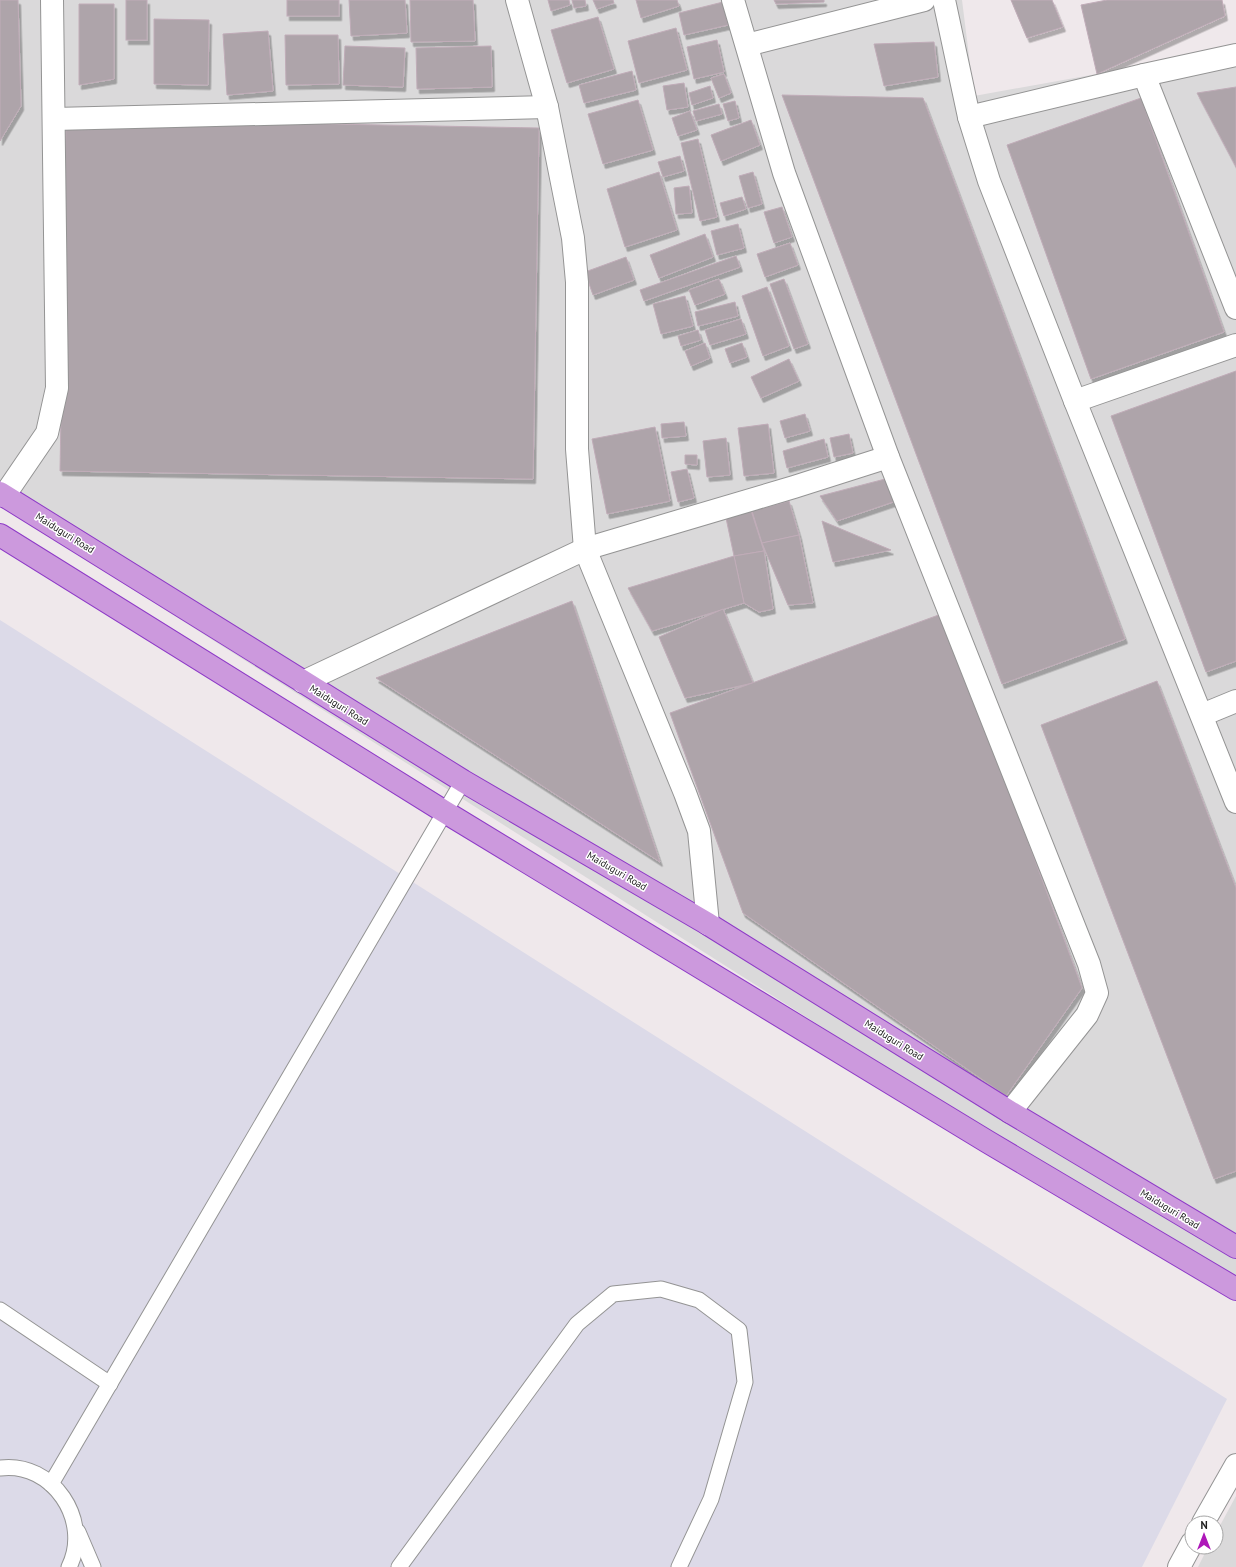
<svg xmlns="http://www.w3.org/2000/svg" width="1236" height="1567" viewBox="0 0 1236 1567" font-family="'PT Sans',sans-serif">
<defs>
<filter id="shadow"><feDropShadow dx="2.5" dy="4.5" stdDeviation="0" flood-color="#0004"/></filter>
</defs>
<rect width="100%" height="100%" fill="#efe8eb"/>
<!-- residential -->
<g fill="#dad9da">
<polygon points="0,0 962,0 974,96 1236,49 1236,1290 0,505"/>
<polygon points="1236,1496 1236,1567 1198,1567 1208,1547 1216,1547 1216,1533"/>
</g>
<!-- industrial -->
<polygon fill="#dcdae8" points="0,620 1227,1399 1142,1567 0,1567"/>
<!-- building -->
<g fill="#aea4aa" stroke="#c0acb8" filter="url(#shadow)">
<polygon points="0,0 18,0 21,106 0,141"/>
<rect x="126" y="0" width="21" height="40"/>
<rect x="287" y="0" width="52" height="16"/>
<polygon points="349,0 405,0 407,33 351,36"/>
<polygon points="410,0 473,0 475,41 411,42"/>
<polygon points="548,0 569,0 570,5 551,11"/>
<polygon points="572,0 585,0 586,6 574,8"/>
<polygon points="593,0 613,0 614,3 597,9"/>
<polygon points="636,0 677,0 679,6 641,18"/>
<polygon points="774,0 824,0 824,2 776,4"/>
<polygon points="1011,0 1052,0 1063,27 1027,38"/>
<polygon points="1107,0 1222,0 1225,16 1097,74 1081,5"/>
<polygon points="723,2 728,25 684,35 679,13"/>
<polygon points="79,4 114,4 114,79 79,85"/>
<polygon points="598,17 614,69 567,83 551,30"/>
<polygon points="154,19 209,20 208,85 154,84"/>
<polygon points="676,28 687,70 639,83 628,41"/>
<polygon points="268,31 273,91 227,95 223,34"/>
<polygon points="285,35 338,35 339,84 286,85"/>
<polygon points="717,40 724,72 694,79 687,47"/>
<polygon points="934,42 938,77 884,86 874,44"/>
<polygon points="345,46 405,48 403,87 343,85"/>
<polygon points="491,46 492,87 417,89 416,48"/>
<polygon points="632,71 636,90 584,103 579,85"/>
<polygon points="724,74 731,93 719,98 711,78"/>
<polygon points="684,83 688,107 667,110 663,86"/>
<polygon points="710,86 713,98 692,105 689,93"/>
<polygon points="1236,87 1236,167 1197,93"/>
<polygon points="782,95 923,98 1125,639 1002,684"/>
<polygon points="1141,98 1224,332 1091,379 1007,145"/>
<polygon points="638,100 653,150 603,164 588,114"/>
<polygon points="735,101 739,118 728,121 723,104"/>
<polygon points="719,104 722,114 696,121 693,111"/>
<polygon points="690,111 697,130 678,136 672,118"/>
<polygon points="66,119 539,128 533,479 60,471"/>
<polygon points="751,120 760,145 721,161 711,135"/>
<polygon points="698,139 717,217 700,221 681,143"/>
<polygon points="680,156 684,171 663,177 658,162"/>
<polygon points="659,172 677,230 625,247 607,189"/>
<polygon points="753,172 762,204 748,208 739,176"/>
<polygon points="689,186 692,213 676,214 674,188"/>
<polygon points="742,197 746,209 724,216 720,203"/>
<polygon points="782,207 792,237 774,243 764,212"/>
<polygon points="738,224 744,248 717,255 711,231"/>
<polygon points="705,234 713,257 659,278 650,255"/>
<polygon points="790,243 798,265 765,277 757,254"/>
<polygon points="736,256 740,267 644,301 640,290"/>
<polygon points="626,257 634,280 593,295 585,272"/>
<polygon points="719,279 725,294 695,305 689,290"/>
<polygon points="784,279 808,344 794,349 770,284"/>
<polygon points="767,287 789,346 763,356 742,296"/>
<polygon points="685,296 693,326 661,334 653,304"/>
<polygon points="735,302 738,316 698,326 695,312"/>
<polygon points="741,319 746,334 710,345 705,330"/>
<polygon points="698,330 701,340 681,346 678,336"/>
<polygon points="705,343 710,358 691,366 685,351"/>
<polygon points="742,343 747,357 730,363 725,349"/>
<polygon points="789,359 799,381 761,398 751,377"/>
<polygon points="1236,371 1236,661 1206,672 1111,416"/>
<polygon points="805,414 810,431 785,438 780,421"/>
<polygon points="684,422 686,436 662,438 661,424"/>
<polygon points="768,424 774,473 744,476 738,428"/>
<polygon points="655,427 670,501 607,514 592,439"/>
<polygon points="849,434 853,453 834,457 830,438"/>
<polygon points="726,438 730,475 707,477 703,441"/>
<polygon points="824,439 828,457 787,468 783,451"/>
<polygon points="685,455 697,455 697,465 685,464"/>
<polygon points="687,469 694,498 678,502 671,472"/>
<polygon points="885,479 896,501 837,521 820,496"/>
<polygon points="748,501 764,551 734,556 726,518"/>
<polygon points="789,501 799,535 762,543 752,511"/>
<polygon points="822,521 891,550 833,562"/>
<polygon points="799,535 813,603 788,605 762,543"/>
<polygon points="764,551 773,609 759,612 744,603 734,556"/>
<polygon points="734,556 744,603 652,631 628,588"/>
<polygon points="572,601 660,862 376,678"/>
<polygon points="723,609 753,683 685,698 659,637"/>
<polygon points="944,613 1082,988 1006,1096 743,913 670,713"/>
<polygon points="1157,681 1236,888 1236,1171 1214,1179 1041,725"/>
</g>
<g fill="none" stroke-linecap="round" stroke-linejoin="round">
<!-- lane casing -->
<g stroke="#949494" stroke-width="17">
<g id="lane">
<polyline points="0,1310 110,1384"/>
<path d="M0,1468C53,1461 92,1521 69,1567"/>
<polyline points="51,1484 463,781"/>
<polyline points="78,1532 93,1567"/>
<polyline points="399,1567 577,1324 613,1294 661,1289 699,1300 739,1330 745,1382 711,1499 679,1567"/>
</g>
</g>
<!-- street casing -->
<g stroke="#949494" stroke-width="24">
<g id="street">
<polyline points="517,0 547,107 573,238 577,282 577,449 585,549 685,793 699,831 708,924"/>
<polyline points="733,0 784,173 888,457 1089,964 1097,993 1087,1015 1010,1112"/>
<polyline points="944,0 969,117 989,181 1075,401 1236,802"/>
<polyline points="747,45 924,0"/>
<polyline points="1144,75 1236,308"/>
<polyline points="969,117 1144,75 1236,55"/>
<polyline points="54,119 547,107"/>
<polyline points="1075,401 1236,345"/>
<polyline points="4,496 47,433 57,388 52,0"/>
<polyline points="303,682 585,549 794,487 888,457"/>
<polyline points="1202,715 1236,701"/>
<polyline points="1203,1523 1236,1465"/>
<polyline points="1179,1567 1192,1543"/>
</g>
</g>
<!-- highway casing -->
<g stroke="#8e3bc7" stroke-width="24">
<g id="highway">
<polyline points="0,493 463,781 708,924 1010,1112 1236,1247"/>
<polyline points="0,535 445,812 988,1142 1236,1289"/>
</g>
</g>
<!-- lane -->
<use href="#lane" stroke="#fff" stroke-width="15"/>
<!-- street -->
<use href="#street" stroke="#fff" stroke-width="22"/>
<!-- highway -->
<use href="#highway" stroke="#c9d" stroke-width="22"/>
</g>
<g text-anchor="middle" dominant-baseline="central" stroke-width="3" stroke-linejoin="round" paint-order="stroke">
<!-- street labels -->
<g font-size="10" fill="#202020" stroke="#fff">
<text transform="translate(65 533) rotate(32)">Maiduguri Road</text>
<text transform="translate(339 705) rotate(32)">Maiduguri Road</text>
<text transform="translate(617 871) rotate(30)">Maiduguri Road</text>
<text transform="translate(894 1040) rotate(32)">Maiduguri Road</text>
<text transform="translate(1170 1209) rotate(31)">Maiduguri Road</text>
</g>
</g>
<!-- north arrow -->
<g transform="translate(1204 1535)"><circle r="19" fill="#ffffff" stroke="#a6a6a6"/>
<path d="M0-3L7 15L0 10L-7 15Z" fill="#ae17b9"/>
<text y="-6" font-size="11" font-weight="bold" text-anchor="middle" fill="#202020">N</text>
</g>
</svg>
